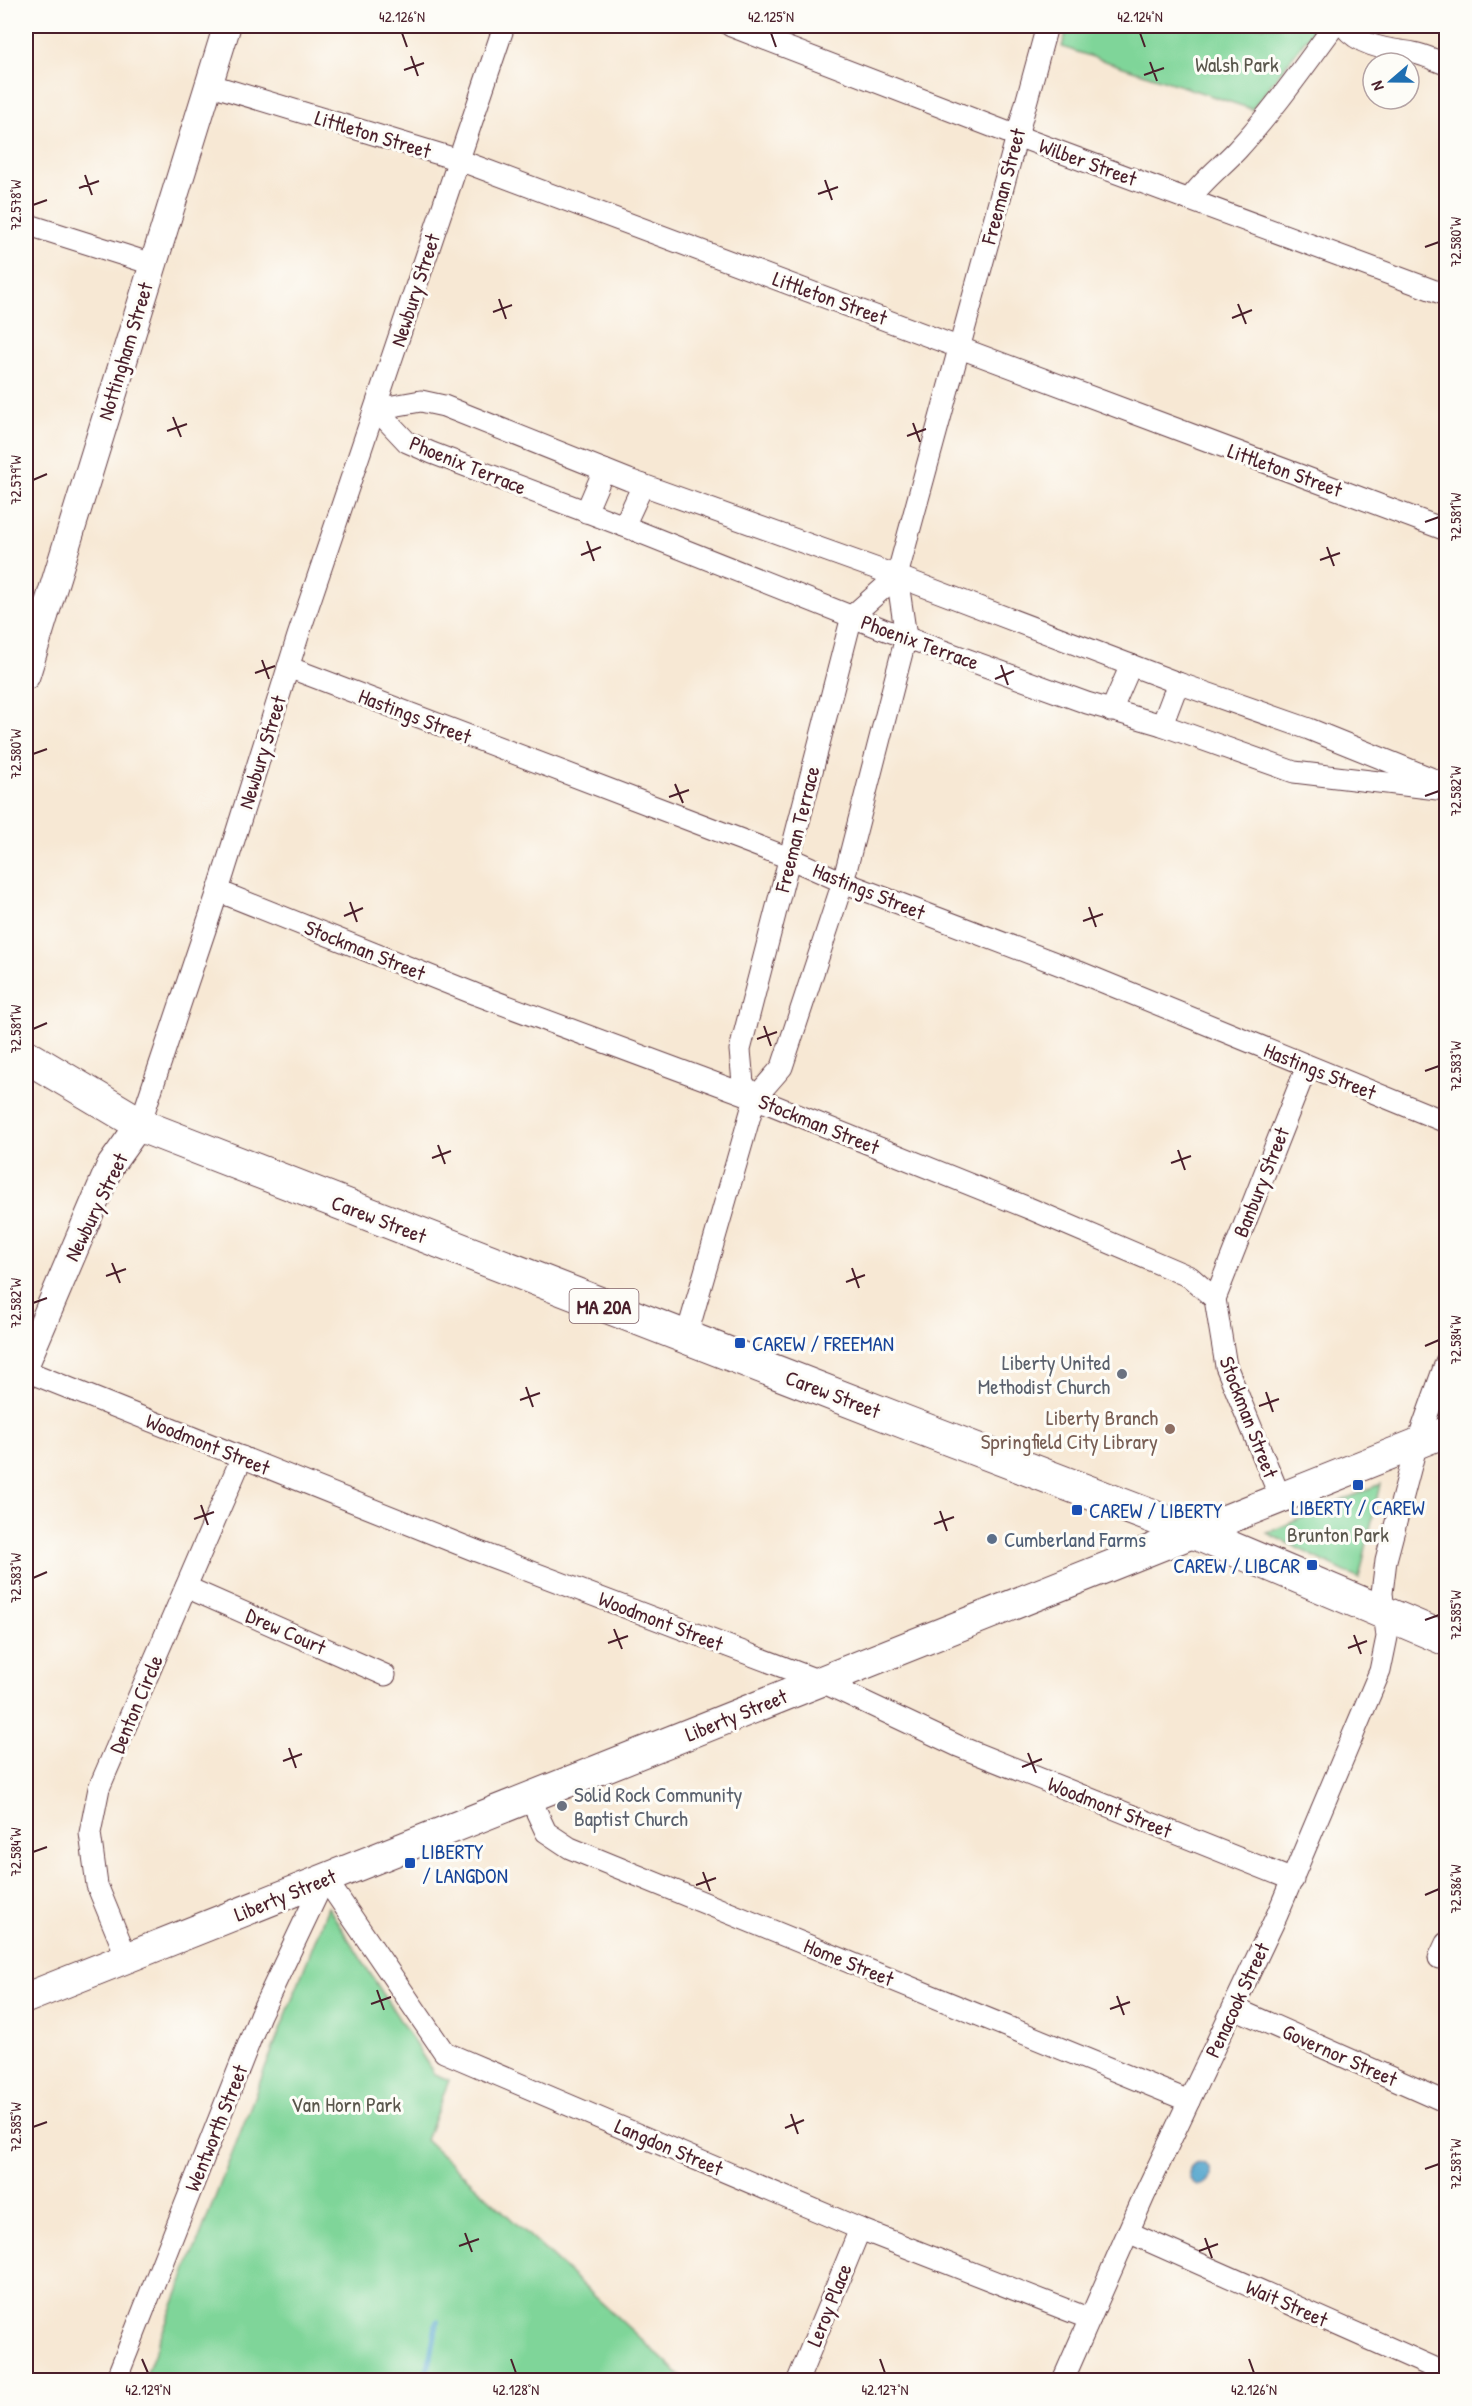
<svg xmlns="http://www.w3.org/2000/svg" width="1472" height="2406" viewBox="0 0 1472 2406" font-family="'Patrick Hand',sans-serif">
<rect width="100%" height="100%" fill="#fdfcf7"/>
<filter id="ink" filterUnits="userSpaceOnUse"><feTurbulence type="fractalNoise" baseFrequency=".0167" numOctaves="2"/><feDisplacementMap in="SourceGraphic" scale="12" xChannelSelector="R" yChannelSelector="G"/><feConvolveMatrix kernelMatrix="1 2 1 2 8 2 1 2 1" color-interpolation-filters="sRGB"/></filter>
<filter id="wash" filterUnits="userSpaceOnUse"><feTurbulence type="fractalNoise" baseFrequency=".008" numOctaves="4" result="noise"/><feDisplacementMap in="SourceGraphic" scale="24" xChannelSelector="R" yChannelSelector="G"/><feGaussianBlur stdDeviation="1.35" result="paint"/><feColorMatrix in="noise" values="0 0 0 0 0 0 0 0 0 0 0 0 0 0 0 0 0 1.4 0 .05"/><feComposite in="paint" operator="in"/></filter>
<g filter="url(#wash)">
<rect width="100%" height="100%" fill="#f7e8d4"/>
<!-- green -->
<g fill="#7fd599" stroke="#647a62" stroke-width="1.5">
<polygon points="1068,26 1316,26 1252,109 1062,47"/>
<polygon points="1380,1484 1359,1579 1267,1533"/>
<polygon points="328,1907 434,2074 449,2080 426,2140 685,2380 144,2380"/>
</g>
<!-- water -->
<circle fill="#51a4cc" stroke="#4e627c" stroke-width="1.5" cx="1200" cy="2174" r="11"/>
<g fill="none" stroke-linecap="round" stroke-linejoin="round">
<!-- stream -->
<polyline stroke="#51a4cc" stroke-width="6" points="426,2380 437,2322"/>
</g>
</g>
<g filter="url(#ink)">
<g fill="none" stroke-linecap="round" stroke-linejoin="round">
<!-- minor casing -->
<g stroke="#643d44" stroke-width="23">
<g id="minor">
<polyline points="731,26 1017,136 1446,295"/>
<path d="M1344,26C1361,48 1389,49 1414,53C1425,55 1436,61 1446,64"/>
<polyline points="208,84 459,160 1446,530"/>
<path d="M1189,200C1203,180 1221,167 1237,150C1273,111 1303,68 1334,26"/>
<polyline points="26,224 152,264"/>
<polyline points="376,409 407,442 432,453 624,526 883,629 1087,703 1162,725 1294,772 1446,790"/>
<polyline points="376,409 421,401 444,406 629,480 897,576 1178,683 1309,729 1440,782"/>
<polyline points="586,512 604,470"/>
<polyline points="624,526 643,485"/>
<polyline points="288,667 789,858 843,882 1079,972 1446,1122"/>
<polyline points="1111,711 1131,665"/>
<polyline points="1162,725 1178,683"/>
<polyline points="218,891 475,994 755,1098 1031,1209 1190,1277 1215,1299 1226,1366 1280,1497"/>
<polyline points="755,1098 743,1083 740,1050 852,616 897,576"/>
<polyline points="140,1124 218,891 298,636 504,26"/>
<polyline points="1215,1299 1307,1066"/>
<polyline points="686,1338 755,1098 782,1067 843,882 906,637 897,576 1047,26"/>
<polyline points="26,1371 474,1550 820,1681 958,1746 1293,1880"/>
<polyline points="186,1587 385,1675"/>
<polyline points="530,1798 546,1832 570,1848 1189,2101"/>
<polyline points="325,1878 444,2052 860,2229 1090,2319"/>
<polyline points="127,1958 97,1885 90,1833 99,1788 242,1457"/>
<polyline points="1439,1958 1446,1943"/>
<polyline points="1234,2008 1446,2102"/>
<polyline points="1128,2232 1446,2373"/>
<polyline points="116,2380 260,2015 325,1878"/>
<polyline points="798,2380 860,2229"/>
<polyline points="1063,2380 1144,2196 1277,1915 1380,1671 1387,1637 1382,1593 1386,1560 1417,1443 1446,1362"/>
</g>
</g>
<!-- tertiary casing -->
<g stroke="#643d44" stroke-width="29">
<g id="tertiary">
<polyline points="26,676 227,26"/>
<polyline points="26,1363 110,1166 140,1124"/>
</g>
</g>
<!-- secondary casing -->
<g stroke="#643d44" stroke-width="32">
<polyline id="secondary" points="26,1998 1446,1432"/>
</g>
<!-- primary casing -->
<g stroke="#643d44" stroke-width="35">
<polyline id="primary" points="26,1056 147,1128 910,1424 1193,1532 1446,1639"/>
</g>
<!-- minor -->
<use href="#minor" stroke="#fff" stroke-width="21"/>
<!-- tertiary -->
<use href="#tertiary" stroke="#fff" stroke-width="27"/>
<!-- secondary -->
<use href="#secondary" stroke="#fff" stroke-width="30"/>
<!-- primary -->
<use href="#primary" stroke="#fff" stroke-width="33"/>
</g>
</g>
<!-- ticks -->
<path fill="none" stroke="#4a1f2b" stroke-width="2" d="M402,33L407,47M771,33L776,47M1140,33L1145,47M411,56L418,76M1150,62L1157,81M404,70L424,63M1144,75L1164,68M85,175L92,195M825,180L832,200M79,188L99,181M818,194L838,187M33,205L47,200M1425,247L1439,242M499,299L506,319M1238,304L1246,324M493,312L512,305M1232,318L1252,310M173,417L181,437M913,423L920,442M167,431L187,424M907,436L926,429M33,480L47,474M1425,522L1439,517M587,541L594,561M1327,547L1334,566M581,555L601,547M1320,560L1340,553M262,660L269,679M1001,665L1008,685M255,673L275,666M995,679L1014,671M33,754L47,749M675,784L683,803M1425,796L1439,791M669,797L689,790M350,902L357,922M1089,907L1096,927M344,916L363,908M1083,921L1103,914M764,1026L771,1046M33,1029L47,1023M757,1039L777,1032M1425,1071L1439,1066M438,1145L445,1164M1178,1150L1185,1170M432,1158L451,1151M1171,1163L1191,1156M112,1263L120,1283M852,1268L859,1288M106,1276L126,1269M846,1282L865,1275M33,1303L47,1298M1425,1346L1439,1340M526,1387L533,1407M1266,1392L1273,1412M520,1400L540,1393M1259,1406L1279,1399M201,1505L208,1525M940,1511L947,1531M194,1519L214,1512M934,1524L954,1517M33,1578L47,1572M1425,1620L1439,1615M614,1629L622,1649M1354,1635L1361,1654M608,1643L628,1636M1348,1648L1367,1641M289,1748L296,1768M1028,1753L1036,1773M283,1761L302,1754M1022,1767L1042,1759M33,1852L47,1847M703,1872L710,1891M696,1885L716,1878M1425,1895L1439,1889M377,1990L384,2010M1117,1996L1124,2015M371,2004L391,1997M1110,2009L1130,2002M791,2114L798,2134M33,2127L47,2122M785,2128L804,2120M1425,2169L1439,2164M465,2233L472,2252M1205,2238L1212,2258M459,2246L479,2239M1199,2251L1218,2244M142,2359L148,2373M511,2359L516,2373M880,2359L885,2373M1249,2359L1254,2373"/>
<!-- markers -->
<g fill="#1a4fb4" stroke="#fdfcf7" stroke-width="2">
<rect x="734" y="1337" width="12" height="12" rx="3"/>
<rect x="1352" y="1479" width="12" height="12" rx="3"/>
<rect x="1071" y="1504" width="12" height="12" rx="3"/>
<rect x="1306" y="1559" width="12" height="12" rx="3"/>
<rect x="404" y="1857" width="12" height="12" rx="3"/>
</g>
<g fill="#6b7280" stroke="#fdfcf7" stroke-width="2">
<circle cx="1122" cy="1374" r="6"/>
<circle cx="562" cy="1806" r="6"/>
</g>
<circle fill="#8d6e63" stroke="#fdfcf7" stroke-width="2" cx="1170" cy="1429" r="6"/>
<circle fill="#5c6f8a" stroke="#fdfcf7" stroke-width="2" cx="992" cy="1539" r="6"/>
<g text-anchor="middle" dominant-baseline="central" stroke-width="6" stroke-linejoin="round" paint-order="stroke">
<!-- shield labels -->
<rect fill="#fdfcf7" stroke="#806168" stroke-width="1.5" x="569.5" y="1289" width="69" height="34" rx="4.5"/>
<g font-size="20" font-weight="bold" fill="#4a1f2b">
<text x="604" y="1306">MA 20A</text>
</g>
<!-- park labels -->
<g font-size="21" fill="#5a564c" stroke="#fdfcf7">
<text x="1237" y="64">Walsh Park</text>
<text x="1338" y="1534">Brunton Park</text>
<text x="346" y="2104">Van Horn Park</text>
</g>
<!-- street labels -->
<g font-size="21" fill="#4a1f2b" stroke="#fdfcf7">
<text transform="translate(373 134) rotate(17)">Littleton Street</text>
<text transform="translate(1088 162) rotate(20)">Wilber Street</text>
<text transform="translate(1003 186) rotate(-75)">Freeman Street</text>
<text transform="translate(415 290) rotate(-72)">Newbury Street</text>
<text transform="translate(830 298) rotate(20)">Littleton Street</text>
<text transform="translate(125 351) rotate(-73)">Nottingham Street</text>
<text transform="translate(468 465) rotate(22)">Phoenix Terrace</text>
<text transform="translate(1285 470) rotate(20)">Littleton Street</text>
<text transform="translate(920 642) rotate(20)">Phoenix Terrace</text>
<text transform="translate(415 716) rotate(21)">Hastings Street</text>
<text transform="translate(262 752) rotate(-73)">Newbury Street</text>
<text transform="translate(797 829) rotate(-76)">Freeman Terrace</text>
<text transform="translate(869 891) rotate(22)">Hastings Street</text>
<text transform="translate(365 950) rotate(22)">Stockman Street</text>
<text transform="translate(1320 1071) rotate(22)">Hastings Street</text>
<text transform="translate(819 1124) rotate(22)">Stockman Street</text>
<text transform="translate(1261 1182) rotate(-68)">Banbury Street</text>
<text transform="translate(96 1207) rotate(-64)">Newbury Street</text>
<text transform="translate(379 1219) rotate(21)">Carew Street</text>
<text transform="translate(833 1394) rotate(21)">Carew Street</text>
<text transform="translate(1249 1417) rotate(69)">Stockman Street</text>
<text transform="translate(208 1444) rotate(22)">Woodmont Street</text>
<text transform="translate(661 1621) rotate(21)">Woodmont Street</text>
<text transform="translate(286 1631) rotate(24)">Drew Court</text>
<text transform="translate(136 1704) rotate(-67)">Denton Circle</text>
<text transform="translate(736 1715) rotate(-22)">Liberty Street</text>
<text transform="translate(1110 1807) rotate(22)">Woodmont Street</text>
<text transform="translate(285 1895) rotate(-22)">Liberty Street</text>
<text transform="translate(849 1962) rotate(22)">Home Street</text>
<text transform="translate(1237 2000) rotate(-65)">Penacook Street</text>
<text transform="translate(1340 2055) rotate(24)">Governor Street</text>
<text transform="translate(216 2128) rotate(-68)">Wentworth Street</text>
<text transform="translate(669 2147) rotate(23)">Langdon Street</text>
<text transform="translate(1287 2303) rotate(24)">Wait Street</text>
<text transform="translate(829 2305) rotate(-68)">Leroy Place</text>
</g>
<!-- transit labels -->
<g font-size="21" fill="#164399" stroke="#fdfcf7" text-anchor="start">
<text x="752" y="1343">CAREW / FREEMAN</text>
<text x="1358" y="1507" text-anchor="middle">LIBERTY / CAREW</text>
<text x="1089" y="1510">CAREW / LIBERTY</text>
<text x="1300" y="1565" text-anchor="end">CAREW / LIBCAR</text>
<text x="422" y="1851">LIBERTY<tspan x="422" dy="24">/ LANGDON</tspan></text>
</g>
<!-- worship labels -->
<g font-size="21" fill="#5b616d" stroke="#fdfcf7" text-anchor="end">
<text x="1110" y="1362">Liberty United<tspan x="1110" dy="24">Methodist Church</tspan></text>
<text x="574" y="1794" text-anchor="start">Solid Rock Community<tspan x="574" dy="24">Baptist Church</tspan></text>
</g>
<!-- education labels -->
<g font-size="21" fill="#785e54" stroke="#fdfcf7" text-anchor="end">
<text x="1158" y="1417">Liberty Branch<tspan x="1158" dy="24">Springfield City Library</tspan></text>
</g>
<!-- service labels -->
<g font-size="21" fill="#4e5e75" stroke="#fdfcf7" text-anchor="start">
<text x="1004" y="1539">Cumberland Farms</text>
</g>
</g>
<!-- margin -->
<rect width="1472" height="2406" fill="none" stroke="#fdfcf7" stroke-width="66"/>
<!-- north arrow -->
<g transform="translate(1391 81) rotate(250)"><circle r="28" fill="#fdfcf7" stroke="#b5a4a5" stroke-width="1.5"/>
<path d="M0-4.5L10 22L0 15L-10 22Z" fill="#1f6fb2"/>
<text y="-9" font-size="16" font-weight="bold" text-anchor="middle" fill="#4a1f2b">N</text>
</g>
<rect x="33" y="33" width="1406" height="2340" fill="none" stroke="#4a1f2b" stroke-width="2"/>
<g font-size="15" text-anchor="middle" fill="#4a1f2b">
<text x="402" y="22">42.126°N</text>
<text x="771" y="22">42.125°N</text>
<text x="1140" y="22">42.124°N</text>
<text transform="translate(16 205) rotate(-90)" y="5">72.578°W</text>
<text transform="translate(1456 242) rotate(-90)" y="5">72.580°W</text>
<text transform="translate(16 480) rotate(-90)" y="5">72.579°W</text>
<text transform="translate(1456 517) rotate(-90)" y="5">72.581°W</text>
<text transform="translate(16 754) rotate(-90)" y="5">72.580°W</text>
<text transform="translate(1456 791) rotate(-90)" y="5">72.582°W</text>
<text transform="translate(16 1029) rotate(-90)" y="5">72.581°W</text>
<text transform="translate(1456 1066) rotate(-90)" y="5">72.583°W</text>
<text transform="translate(16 1303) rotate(-90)" y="5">72.582°W</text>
<text transform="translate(1456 1340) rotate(-90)" y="5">72.584°W</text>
<text transform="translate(16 1578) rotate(-90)" y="5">72.583°W</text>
<text transform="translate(1456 1615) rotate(-90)" y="5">72.585°W</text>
<text transform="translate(16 1852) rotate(-90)" y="5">72.584°W</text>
<text transform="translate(1456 1889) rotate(-90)" y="5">72.586°W</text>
<text transform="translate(16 2127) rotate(-90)" y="5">72.585°W</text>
<text transform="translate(1456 2164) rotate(-90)" y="5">72.587°W</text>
<text x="148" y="2395">42.129°N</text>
<text x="516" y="2395">42.128°N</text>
<text x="885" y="2395">42.127°N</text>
<text x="1254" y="2395">42.126°N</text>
</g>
</svg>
